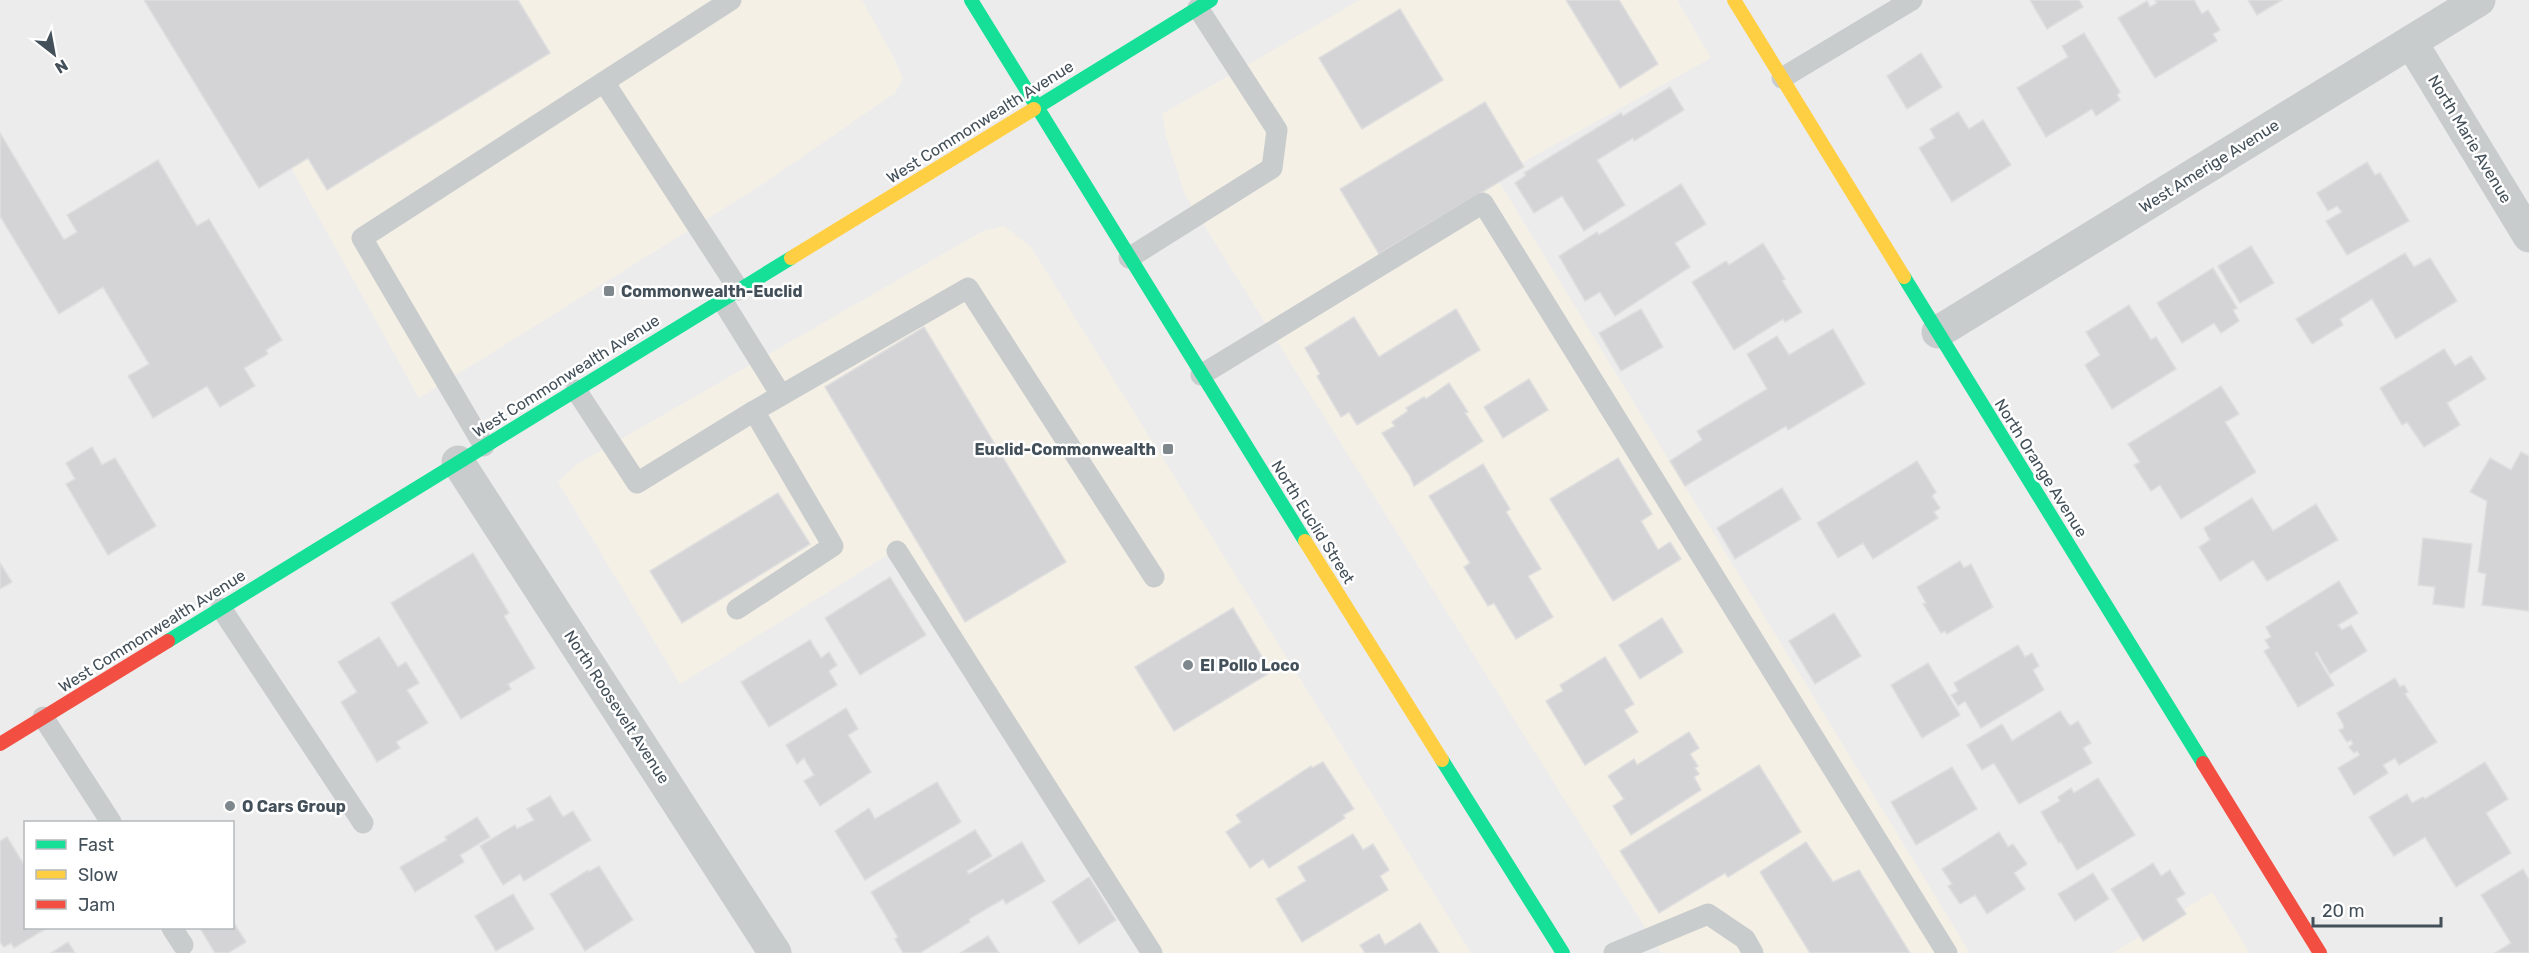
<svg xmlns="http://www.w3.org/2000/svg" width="2529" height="953" viewBox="0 0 2529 953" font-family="Rubik,sans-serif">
<rect width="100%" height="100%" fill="#edecec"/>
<!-- commercial -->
<g fill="#f5f0e6">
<polygon points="198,0 862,0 893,56 903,78 895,93 760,186 419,398"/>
<polygon points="1360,0 1677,0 1711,58 1496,177 1970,953 1661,953 1185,195 1166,136 1162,114"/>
<polygon points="1004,226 1031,247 1471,953 1140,953 891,553 680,684 558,482 576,465 983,231"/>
<polygon points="2212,892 2250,953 2113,953"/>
</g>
<!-- building -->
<g fill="#d4d4d7" stroke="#dededf" stroke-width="1.5">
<polygon points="144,0 518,0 550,53 327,190 308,158 259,188"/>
<polygon points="1566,0 1619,0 1658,64 1620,88"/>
<polygon points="2030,0 2079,0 2083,7 2047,29"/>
<polygon points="2155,0 2194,0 2202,14 2208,10 2220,30 2213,34 2217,41 2155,78 2118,18 2147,1 2150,7 2157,3"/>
<polygon points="2248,0 2282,0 2257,15"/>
<polygon points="1400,9 1443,80 1362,129 1319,58"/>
<polygon points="2084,33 2120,92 2117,95 2120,100 2096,116 2092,109 2046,137 2017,88 2068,57 2062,46"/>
<polygon points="1921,53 1942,87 1907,109 1887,76"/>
<polygon points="1670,87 1684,110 1634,141 1633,138 1597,160 1625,205 1584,231 1562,196 1534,213 1515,183 1526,175 1524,173 1621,113 1623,116"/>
<polygon points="1485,102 1524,167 1379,254 1340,189"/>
<polygon points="1958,112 1969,129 1983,120 2011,165 1952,202 1919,148 1935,138 1930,129"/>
<polygon points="0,133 64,240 77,232 67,215 158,160 197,226 209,219 282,340 266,350 268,354 244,368 255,386 220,407 207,386 153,418 128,376 149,364 103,287 59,314 0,216"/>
<polygon points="2367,162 2375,175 2380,173 2409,221 2347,255 2326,221 2342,212 2337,206 2328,211 2317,193"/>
<polygon points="1681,184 1706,224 1675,243 1690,267 1615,316 1600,292 1585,301 1559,256 1597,232 1599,235"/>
<polygon points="1763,243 1785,279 1782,281 1802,312 1785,322 1783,319 1734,350 1692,282 1726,261 1729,265"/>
<polygon points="2251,246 2274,283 2240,303 2218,266"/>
<polygon points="2405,253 2414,267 2430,258 2457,301 2396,339 2372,299 2340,319 2343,325 2312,344 2296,319"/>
<polygon points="2213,268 2237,308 2233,310 2239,321 2221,333 2214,323 2182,343 2157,303"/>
<polygon points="2129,305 2151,340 2156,337 2176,369 2112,409 2085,365 2100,355 2086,332"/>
<polygon points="1456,309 1480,350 1357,425 1349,412 1341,417 1317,376 1320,374 1305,348 1354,317 1379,357"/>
<polygon points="1641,309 1663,347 1621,371 1599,333"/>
<polygon points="924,327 1066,562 965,622 825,387"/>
<polygon points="1833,329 1865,384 1788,430 1786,426 1685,486 1670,461 1702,440 1697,431 1767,389 1747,354 1777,336 1789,355"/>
<polygon points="2444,349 2455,366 2471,356 2486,379 2447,403 2460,425 2424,447 2407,422 2402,425 2380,388"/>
<polygon points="1529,379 1548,410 1503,438 1484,407"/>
<polygon points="1449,383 1468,412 1465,413 1483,441 1414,486 1410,476 1382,433 1395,426 1392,422 1408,411 1406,408 1424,397 1426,399"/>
<polygon points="2221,386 2239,414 2225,422 2256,472 2181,519 2160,485 2151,491 2134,465 2140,462 2128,444"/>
<polygon points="92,447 102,465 115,458 156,526 108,555 66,484 75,479 66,463"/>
<polygon points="2521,452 2529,456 2529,611 2482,605 2486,574 2478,572 2487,501 2470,492 2490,458 2511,470"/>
<polygon points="1618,458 1652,514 1641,521 1658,550 1670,542 1681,559 1613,601 1550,499"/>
<polygon points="1917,461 1936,492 1932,496 1940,508 1934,512 1938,518 1873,559 1863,543 1838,558 1817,523"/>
<polygon points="1483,464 1510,509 1506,512 1541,569 1528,576 1553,617 1516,639 1494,603 1488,606 1464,567 1470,563 1429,496"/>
<polygon points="1782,488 1801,519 1735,559 1717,528"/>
<polygon points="778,493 810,544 682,623 650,571"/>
<polygon points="2252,498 2273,531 2316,504 2338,540 2267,581 2253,560 2220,581 2199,547 2210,540 2204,528"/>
<polygon points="2423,538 2472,544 2464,608 2433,604 2435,587 2418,585"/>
<polygon points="473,553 509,613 504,616 535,668 508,684 511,689 461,719 391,603"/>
<polygon points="1960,561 1964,568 1971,564 1993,607 1947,634 1945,631 1941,633 1923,604 1926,603 1917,587"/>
<polygon points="0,563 12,582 0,589"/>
<polygon points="890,577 926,635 860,675 825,618"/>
<polygon points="2339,581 2358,613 2338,625 2342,630 2351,625 2367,651 2330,674 2317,652 2315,653 2334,685 2298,707 2264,651 2270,648 2265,640 2271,637 2266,627"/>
<polygon points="1233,608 1271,672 1174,731 1135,667"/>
<polygon points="1834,613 1861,656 1815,684 1789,641"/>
<polygon points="1662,618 1683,652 1640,679 1619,645"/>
<polygon points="379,637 398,667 406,662 419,683 407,690 428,723 396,742 400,748 377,762 341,702 357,692 338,662"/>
<polygon points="810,640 821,658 829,652 837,665 829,671 837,685 769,727 741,682"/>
<polygon points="2018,645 2025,657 2032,653 2039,666 2033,670 2044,690 1981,728 1965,701 1958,706 1951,695 1958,691 1954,683"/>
<polygon points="1605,657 1634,704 1624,710 1638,732 1585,765 1546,701 1563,691 1560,685"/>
<polygon points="1928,663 1960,715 1922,738 1891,685"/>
<polygon points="2395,678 2400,687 2404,685 2408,692 2405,694 2437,742 2399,765 2395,758 2383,765 2388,773 2354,795 2338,768 2360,755 2357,751 2354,753 2349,747 2353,744 2351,740 2347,742 2339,730 2344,728 2343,724 2337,713"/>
<polygon points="846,708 858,729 848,735 871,772 820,806 804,781 814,775 804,758 797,764 786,745"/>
<polygon points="2060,711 2070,726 2078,721 2091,743 2083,748 2092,763 2019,804 1994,763 1982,770 1967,745 2002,724 2012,741"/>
<polygon points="1689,732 1699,748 1690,754 1698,766 1695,768 1699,774 1694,777 1701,790 1631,835 1613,806 1624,799 1608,776 1634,759 1637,765"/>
<polygon points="1323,762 1354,809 1343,815 1345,818 1269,868 1263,859 1250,868 1226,832 1241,822 1236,815 1311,766 1312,768"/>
<polygon points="2485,762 2508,799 2486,813 2511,853 2456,887 2425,837 2394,856 2369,817 2407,794 2412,803 2423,797 2425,799"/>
<polygon points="1759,765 1801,832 1728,877 1725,873 1659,913 1620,851"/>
<polygon points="1952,767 1977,809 1916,845 1891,802"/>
<polygon points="2098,778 2135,835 2077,870 2061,842 2059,843 2041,812 2060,801 2058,797 2071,788 2074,793"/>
<polygon points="937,782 961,822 865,880 835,831 869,808 875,819"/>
<polygon points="550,796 563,817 573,811 591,840 524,881 520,874 503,885 480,846 515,825 517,829 534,820 527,809"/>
<polygon points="477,817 490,837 460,855 464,862 415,892 400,867 447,840 445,837"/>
<polygon points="975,830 992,856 967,871 969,874 1022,842 1045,881 1006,904 1003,899 969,919 970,922 920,953 903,953 895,939 898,937 871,892"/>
<polygon points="1999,832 2008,847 2013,844 2027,864 2014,873 2025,889 1987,914 1975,895 1960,904 1948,886 1952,884 1942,869"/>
<polygon points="1353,834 1363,850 1373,844 1389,870 1380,876 1388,890 1302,942 1276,899 1306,881 1298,867"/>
<polygon points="7,837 26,868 26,928 47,928 14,948 11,943 4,947 0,942 0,841"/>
<polygon points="1806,842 1833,882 1859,870 1910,953 1810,953 1760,872"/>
<polygon points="2153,863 2161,876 2170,870 2185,894 2176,899 2186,914 2143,941 2111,889"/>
<polygon points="599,866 633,920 585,951 550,894 588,870 589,872"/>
<polygon points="2523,869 2529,880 2529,953 2495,953 2511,943 2481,895"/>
<polygon points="2093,873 2109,899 2075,921 2058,894"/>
<polygon points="1089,877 1116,920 1079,944 1052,902"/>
<polygon points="513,894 534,929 496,951 475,916"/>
<polygon points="232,920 246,942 228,953 215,953 200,928 232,928"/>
<polygon points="1420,923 1439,953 1365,953 1360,945 1379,934 1385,945"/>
<polygon points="988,936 999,953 960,953"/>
<polygon points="68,942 75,953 51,953"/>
</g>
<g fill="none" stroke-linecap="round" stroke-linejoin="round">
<!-- lane -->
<g stroke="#c8cccd" stroke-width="21">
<polyline points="1782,78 1912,0"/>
<polyline points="604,82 739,290"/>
<polyline points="1129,258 1272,168 1277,130 1198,8"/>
<polyline points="722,300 781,395"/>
<polyline points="1201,375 1483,203 1947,953"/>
<polyline points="576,390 637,483 754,411"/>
<polyline points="484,446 362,238 731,0"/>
<polyline points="897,551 1152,953"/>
<polyline points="221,608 363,823"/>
<polyline points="737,609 833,546 754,411 968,288 1154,577"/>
<polyline points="43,717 111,822"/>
<polyline points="172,928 183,945"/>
<polyline points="1614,953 1708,914 1745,939 1753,953"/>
</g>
<!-- street -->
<g stroke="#c8cccd" stroke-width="33">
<polyline points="2411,42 2529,236"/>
<polyline points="1938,332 2479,0"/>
<polyline points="458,462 775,953"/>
</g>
<!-- fast -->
<g stroke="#16e098" stroke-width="14">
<polyline points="971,0 1305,541"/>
<polyline points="1034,109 1211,0"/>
<polyline points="1904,277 2203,763"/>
<polyline points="168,641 791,258"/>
<polyline points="1442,760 1563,953"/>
</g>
<!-- slow -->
<g stroke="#ffcf43" stroke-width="14">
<polyline points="1734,0 1904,277"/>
<polyline points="791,258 1034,109"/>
<polyline points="1305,541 1442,760"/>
</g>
<!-- jam -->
<g stroke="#f24e42" stroke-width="14">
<polyline points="0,744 168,641"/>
<polyline points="2203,763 2320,953"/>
</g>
</g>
<!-- markers -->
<g fill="#7e878c" stroke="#fff" stroke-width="2">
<rect x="603" y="285" width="12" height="12" rx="3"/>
<rect x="1162" y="443" width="12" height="12" rx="3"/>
<circle cx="1188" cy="665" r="6"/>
<circle cx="230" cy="806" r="6"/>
</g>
<g text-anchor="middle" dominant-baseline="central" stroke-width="5" stroke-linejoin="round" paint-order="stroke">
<!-- street labels -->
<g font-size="16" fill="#435059" stroke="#fff">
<text transform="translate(980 122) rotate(-32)">West Commonwealth Avenue</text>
<text transform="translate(2470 139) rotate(59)">North Marie Avenue</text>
<text transform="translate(2209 166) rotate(-32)">West Amerige Avenue</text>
<text transform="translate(566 376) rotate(-32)">West Commonwealth Avenue</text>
<text transform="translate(2041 468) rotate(58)">North Orange Avenue</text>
<text transform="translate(1313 522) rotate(58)">North Euclid Street</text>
<text transform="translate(152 631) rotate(-32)">West Commonwealth Avenue</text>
<text transform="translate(617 707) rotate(57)">North Roosevelt Avenue</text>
</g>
<!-- poi labels -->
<g font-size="16" font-weight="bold" fill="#435059" stroke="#fff" text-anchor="start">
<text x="621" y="291">Commonwealth-Euclid</text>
<text x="1156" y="449" text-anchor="end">Euclid-Commonwealth</text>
<text x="1200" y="665">El Pollo Loco</text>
<text x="242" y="806">O Cars Group</text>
</g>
</g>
<!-- legend -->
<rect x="24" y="821" width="210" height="108" fill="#ffffff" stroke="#b4b9bd" stroke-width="1.5"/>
<rect x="36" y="840" width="30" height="9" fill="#16e098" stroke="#b4b9bd" stroke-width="1.5"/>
<text x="78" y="851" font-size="18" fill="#435059">Fast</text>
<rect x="36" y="870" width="30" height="9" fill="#ffcf43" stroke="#b4b9bd" stroke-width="1.5"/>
<text x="78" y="881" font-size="18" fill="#435059">Slow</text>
<rect x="36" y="900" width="30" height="9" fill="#f24e42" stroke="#b4b9bd" stroke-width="1.5"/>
<text x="78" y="911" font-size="18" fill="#435059">Jam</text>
<!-- north arrow -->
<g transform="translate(54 54) rotate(149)" stroke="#ffffff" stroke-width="4.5" paint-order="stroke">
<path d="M0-4.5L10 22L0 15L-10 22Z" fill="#435059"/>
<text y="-9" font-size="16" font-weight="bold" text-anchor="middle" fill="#435059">N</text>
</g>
<!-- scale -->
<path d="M2313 917v9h128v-9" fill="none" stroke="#435059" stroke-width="3"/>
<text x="2322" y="917" font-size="18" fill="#435059" stroke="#ffffff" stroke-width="4.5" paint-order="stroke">20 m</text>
</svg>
